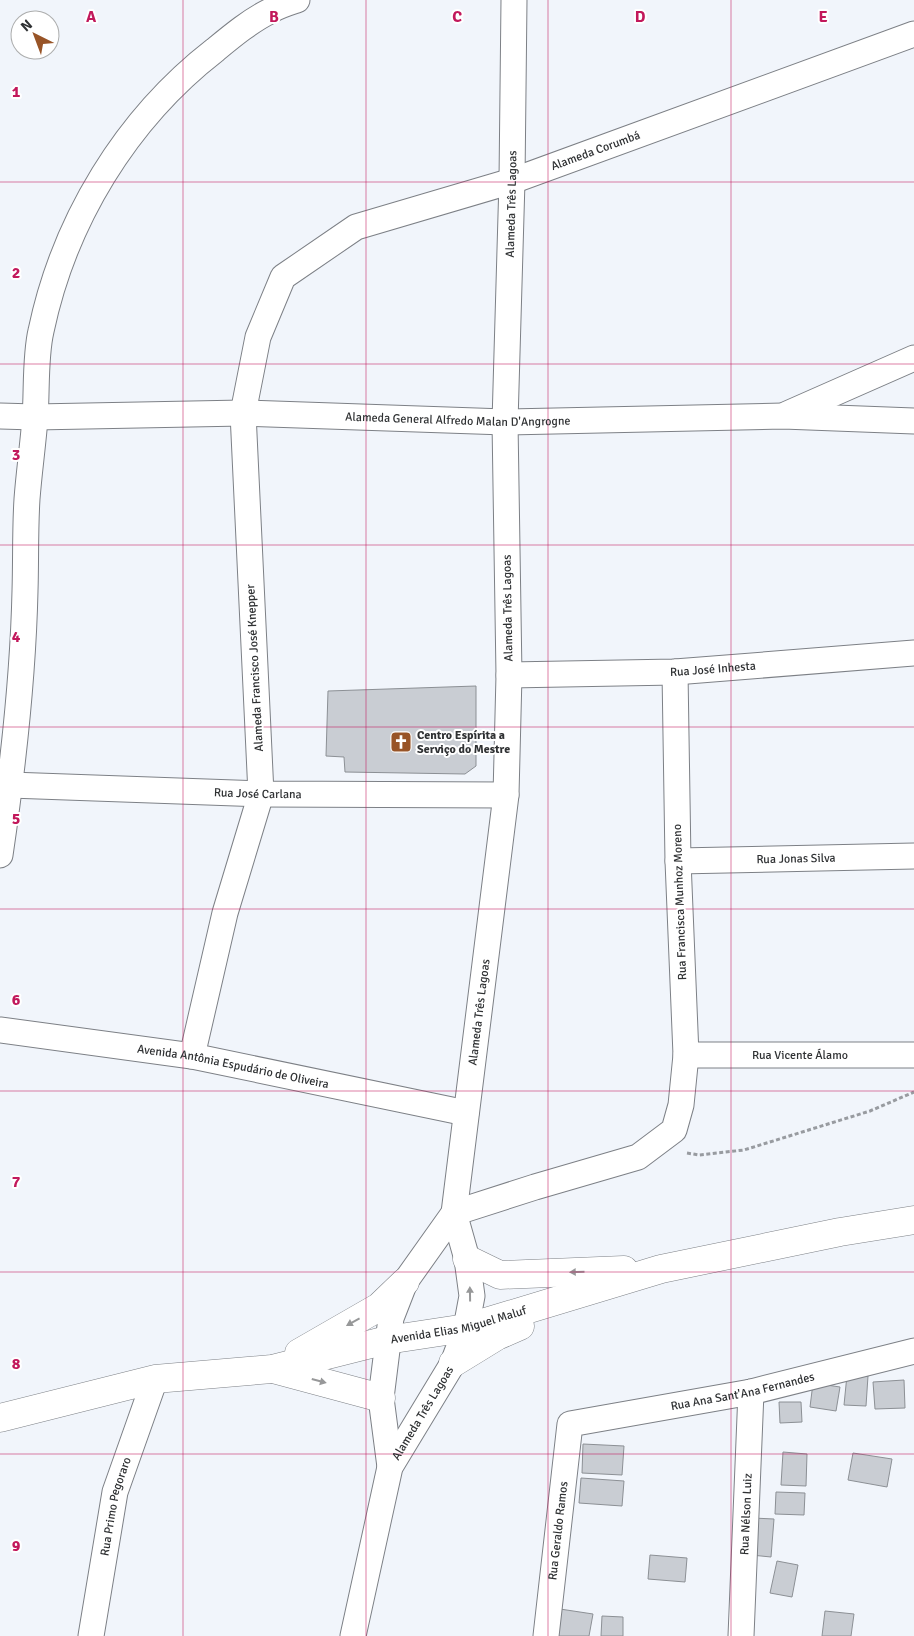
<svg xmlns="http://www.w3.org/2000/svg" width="914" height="1636" viewBox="0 0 914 1636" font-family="Signika,sans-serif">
<rect width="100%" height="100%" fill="#f1f5fb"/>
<path fill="#c9cdd3" stroke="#8c9095" d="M476 686V766L465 774 345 772 344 757 326 756 328 691Z
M847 1375 868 1376 866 1406 844 1405Z
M904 1380 905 1408 875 1409 873 1382Z
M813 1383 840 1387 836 1411 810 1407Z
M779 1402H801L802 1422 780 1423Z
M583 1444 624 1446 622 1475 582 1473Z
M783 1452 807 1454 806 1486 781 1485Z
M853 1453 892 1459 887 1487 848 1480Z
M581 1478 624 1481 622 1506 579 1503Z
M776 1492 805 1493 804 1515 775 1514Z
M753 1518 774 1519 771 1557 751 1555Z
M650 1555 687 1558 685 1582 648 1579Z
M777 1561 798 1565 792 1597 770 1593Z
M560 1609 593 1614 589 1636H555Z
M825 1611 854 1614 851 1636H822Z
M602 1616 623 1617V1636H601Z"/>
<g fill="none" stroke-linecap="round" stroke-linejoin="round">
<g stroke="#7d8086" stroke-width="27">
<g id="minor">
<path d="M787 414 914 358"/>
<path id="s1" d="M0 416 35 417 243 413 505 422 783 416 914 421"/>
<path id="s2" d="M509 675 675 672 914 653"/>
<path id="s3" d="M10 785 261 794 506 795"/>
<path d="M0 855C13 767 23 679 25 591 26 560 25 530 27 499 29 472 33 445 35 418 37 391 35 356 41 331 64 221 126 119 215 50 232 36 250 21 270 11 278 6 288 3 297 0"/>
<path id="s4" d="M678 861 914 856"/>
<path id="s5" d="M0 1030 192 1056 466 1113"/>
<path id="s6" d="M686 1055H914"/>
<path id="s7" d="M192 1056 225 913 261 794 243 413 258 337 283 277 356 227 512 181 914 34"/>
<path d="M454 1213 535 1187 638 1157 674 1130 681 1105 686 1055 678 861 675 672"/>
<path d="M390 1467 381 1398 391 1318 405 1282 454 1213"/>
<path id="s8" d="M91 1636 115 1492 155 1379"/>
<path id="s9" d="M353 1636 390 1467 453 1363 466 1328 472 1296 467 1259 454 1213 506 795 509 675 505 422 512 181 514 0"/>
<path id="s10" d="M546 1636 570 1424 751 1392 914 1351"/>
<path id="s11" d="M741 1636 751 1392"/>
</g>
</g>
<g stroke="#7d8086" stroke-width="29">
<g id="secondary">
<path d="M467 1259 500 1275 624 1270"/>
<path d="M299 1353 379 1307 405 1282"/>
<path d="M453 1363 497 1336 520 1326"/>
<path d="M273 1369 381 1398"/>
<path id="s12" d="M0 1418 155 1379 272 1369 387 1340 466 1328 661 1269 840 1232 914 1220"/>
</g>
</g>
<path stroke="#989ba0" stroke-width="3" stroke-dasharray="4 2.5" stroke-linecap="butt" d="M687 1153 699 1155 744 1150 870 1111 914 1092"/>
<use href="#minor" stroke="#fff" stroke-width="25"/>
<use href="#secondary" stroke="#fff" stroke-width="28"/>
</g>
<defs><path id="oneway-solid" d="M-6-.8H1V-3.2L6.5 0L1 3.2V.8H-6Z" transform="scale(1.25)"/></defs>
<g fill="#979899">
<use href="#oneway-solid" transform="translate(577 1272) rotate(178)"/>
<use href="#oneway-solid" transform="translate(470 1294) rotate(-91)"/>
<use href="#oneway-solid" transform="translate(353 1322) rotate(151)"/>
<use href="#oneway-solid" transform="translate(319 1381) rotate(15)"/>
</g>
<path fill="none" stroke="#c2185b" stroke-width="1" stroke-opacity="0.55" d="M183 0V1636M366 0V1636M548 0V1636M731 0V1636M0 182H914M0 364H914M0 545H914M0 727H914M0 909H914M0 1091H914M0 1272H914M0 1454H914"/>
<defs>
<g id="church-square" transform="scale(1.125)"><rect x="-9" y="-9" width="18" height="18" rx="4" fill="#985427" stroke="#fff"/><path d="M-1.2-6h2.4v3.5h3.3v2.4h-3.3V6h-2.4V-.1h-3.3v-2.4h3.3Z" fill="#fff"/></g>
</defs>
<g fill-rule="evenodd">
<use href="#church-square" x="401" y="742"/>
</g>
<g text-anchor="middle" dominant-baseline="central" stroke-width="4" stroke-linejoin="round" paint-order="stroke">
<g font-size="12" fill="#2f3133" stroke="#fff">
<text stroke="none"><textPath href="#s7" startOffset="1135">Alameda Corumbá</textPath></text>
<text stroke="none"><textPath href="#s9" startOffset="1462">Alameda Três Lagoas</textPath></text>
<text stroke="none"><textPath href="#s1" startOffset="458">Alameda General Alfredo Malan D'Angrogne</textPath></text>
<text transform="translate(508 608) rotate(-91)">Alameda Três Lagoas</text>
<text transform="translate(255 668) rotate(-93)">Alameda Francisco José Knepper</text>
<text stroke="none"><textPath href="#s2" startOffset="204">Rua José Inhesta</textPath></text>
<text stroke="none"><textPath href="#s3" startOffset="248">Rua José Carlana</textPath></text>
<text stroke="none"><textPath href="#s4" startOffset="118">Rua Jonas Silva</textPath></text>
<text transform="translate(680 902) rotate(-92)">Rua Francisca Munhoz Moreno</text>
<text stroke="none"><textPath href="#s9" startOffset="652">Alameda Três Lagoas</textPath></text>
<text stroke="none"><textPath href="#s6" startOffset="114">Rua Vicente Álamo</textPath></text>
<text stroke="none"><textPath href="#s5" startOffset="236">Avenida Antônia Espudário de Oliveira</textPath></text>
<text stroke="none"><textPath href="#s12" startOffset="469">Avenida Elias Miguel Maluf</textPath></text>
<text stroke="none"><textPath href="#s10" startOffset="389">Rua Ana Sant'Ana Fernandes</textPath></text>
<text stroke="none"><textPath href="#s9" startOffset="236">Alameda Três Lagoas</textPath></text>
<text stroke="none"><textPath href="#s8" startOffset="132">Rua Primo Pegoraro</textPath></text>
<text stroke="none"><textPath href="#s11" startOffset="122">Rua Nélson Luiz</textPath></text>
<text stroke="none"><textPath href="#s10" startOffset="106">Rua Geraldo Ramos</textPath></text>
</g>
<g font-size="12" font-weight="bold" fill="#2f3133" stroke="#fff" text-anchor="start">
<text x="417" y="735">Centro Espírita a<tspan x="417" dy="14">Serviço do Mestre</tspan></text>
</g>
</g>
<g font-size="16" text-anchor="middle" font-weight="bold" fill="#c2185b" stroke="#fff" stroke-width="4" stroke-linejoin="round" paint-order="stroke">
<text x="91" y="22">A</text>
<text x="274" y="22">B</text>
<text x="457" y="22">C</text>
<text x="640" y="22">D</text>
<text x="823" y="22">E</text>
<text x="16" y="97">1</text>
<text x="16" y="278">2</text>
<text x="16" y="460">3</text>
<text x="16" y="642">4</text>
<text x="16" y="824">5</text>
<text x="16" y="1005">6</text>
<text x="16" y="1187">7</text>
<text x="16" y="1369">8</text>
<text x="16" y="1551">9</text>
</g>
<g transform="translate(35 35) rotate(318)"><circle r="24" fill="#ffffff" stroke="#acadad"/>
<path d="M0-4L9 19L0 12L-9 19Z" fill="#985427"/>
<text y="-8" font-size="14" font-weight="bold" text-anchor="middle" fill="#2f3133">N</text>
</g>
</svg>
